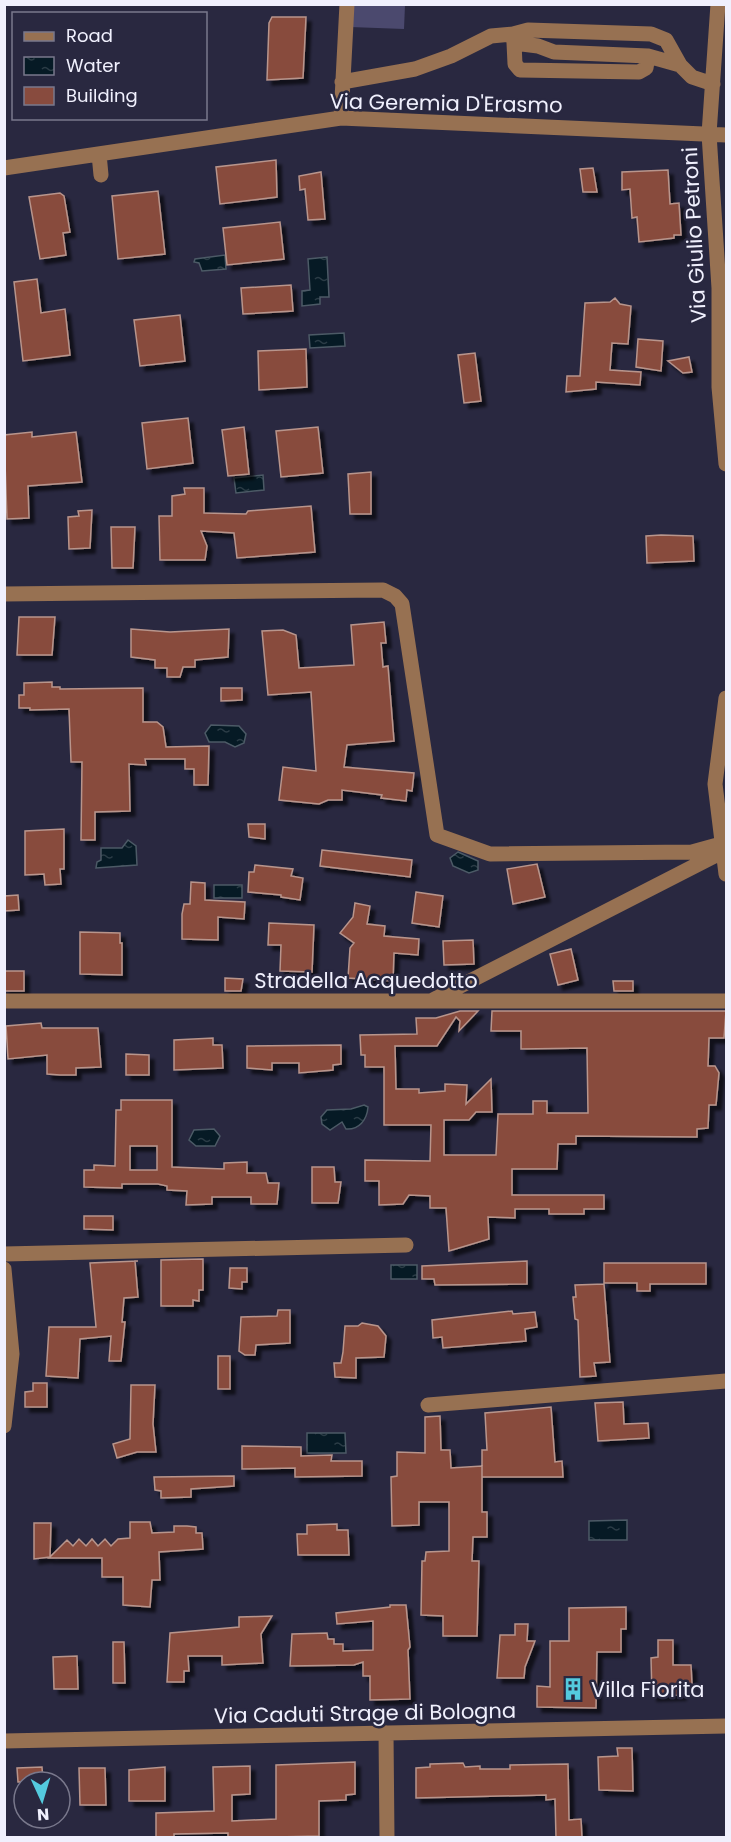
<svg xmlns="http://www.w3.org/2000/svg" width="731" height="1842" viewBox="0 0 731 1842" font-family="Poppins,sans-serif">
<defs>
<pattern id="water-ripples" width="26" height="14" patternUnits="userSpaceOnUse" patternTransform="scale(1.5)"><rect width="26" height="14" fill="#061a25"/><path d="M2 4q2-2 4 0t4 0M15 11q2-2 4 0t4 0" fill="none" stroke="#2b3c46"/></pattern>
<filter id="shadow"><feDropShadow dx="5" dy="5" stdDeviation="1.5" flood-color="#0009"/></filter>
</defs>
<rect width="100%" height="100%" fill="#292840"/>
<path fill="#4b496e" d="M351 5H405L404 29 350 27Z"/>
<path fill="url(#water-ripples)" stroke="#4c5a66" stroke-width="1.5" d="M225 255 226 269 202 271 199 263 194 262 195 259Z
M327 257 329 297H320V304L302 306V291L310 290 308 259Z
M344 333 345 346 310 348 309 335Z
M263 475 264 490 236 493 234 478Z
M211 725 239 726 246 734 244 743 235 747 225 742H209L205 733Z
M128 840 136 846 137 865 96 868 97 862 101 860V848H122Z
M458 852 478 861V870L469 873 453 866 450 858Z
M214 885H242V898H214Z
M364 1105 368 1107C367 1120 359 1130 346 1129L342 1122 330 1130 322 1124 321 1117 327 1110 351 1109Z
M214 1129 220 1136 215 1146H196L189 1140 194 1130Z
M391 1265H417V1279H391Z
M307 1433H345L346 1453H307Z
M627 1520V1540H589V1521Z"/>
<path fill="#884b3e" stroke="#b8958c" stroke-width="1.5" fill-rule="evenodd" filter="url(#shadow)" d="M272 17H306L303 78 267 80 269 23Z
M276 160 277 197 220 204 216 167Z
M593 168 597 192H583L580 169Z
M668 170 670 204 679 203 681 235H674V238L639 242 637 217 632 218 630 189 622 190V172Z
M321 172 325 219 308 220 305 189 300 190 299 176Z
M158 191 165 254 118 259 112 196Z
M60 193 64 196 70 232 63 233 66 255 40 259 29 197Z
M280 222 284 259 227 265 223 228Z
M37 279 41 313 65 309 70 355 23 361 14 282Z
M291 285 293 311 243 314 241 288Z
M615 298 620 304 631 306 628 344 612 343 610 370 641 372 640 385 596 382V389L566 392 567 376H580L585 303 610 302Z
M180 315 185 361 140 366 134 320Z
M638 339 663 341 661 371 636 367Z
M306 349 307 387 259 390 258 351Z
M475 353 481 401 464 403 458 355Z
M689 357 692 372 683 373 668 361Z
M188 418 193 463 147 469 142 423Z
M244 427 249 474 228 476 222 430Z
M318 427 323 473 281 477 276 431Z
M32 432V437L76 432 82 482 28 486 29 518 7 519 4 435Z
M371 472V514H350L348 474Z
M184 488H204V513L246 514 248 511 311 506 315 552 237 558 234 533 201 531 207 546 205 560H160L159 516H172V496L185 494Z
M92 510 90 548 69 549 68 517 79 516 78 511Z
M111 527H135L133 568H112Z
M661 535 693 536 694 561 647 563 646 536Z
M19 617H55L52 655H17Z
M384 622 386 643H381L383 667 388 666 394 741 347 745 344 767 414 773 412 791 407 790 406 801 381 798 382 795 342 790V800H328L319 804 279 800 283 767 316 771 311 692 268 695 262 631 283 630 296 635 299 668 354 665 351 625Z
M131 629 170 632 229 629 228 657 195 660V667H183L180 677H167V668H155V660L131 657Z
M52 682V687H60V689L143 688V722H157L163 727 166 747 209 746 208 785H194V769H185V759H145L146 765 129 764 130 811 95 812V840H81L82 762H71L69 709 30 710V708H19V695H24V683Z
M221 688H242V700L221 701Z
M248 824H265V839L249 837Z
M64 829V869H60L61 884 45 885 44 874 25 875V831Z
M322 850 412 860 410 877 320 866Z
M537 864 545 897 513 904 507 869Z
M255 865 293 869 291 876 303 878 300 900 281 897V895L248 892 249 872H254Z
M191 882 205 883V900L245 902 244 919 218 917V940L182 939V914L184 904H190Z
M416 892 443 896 439 927 412 923Z
M18 895 19 910 4 911V896Z
M355 903 370 906 367 924 385 926 384 936 419 939 418 955 394 953 393 981 348 978 350 948 354 943 340 933 353 917Z
M269 923 314 925 312 972 280 971 281 945H268Z
M80 932 120 933V943H122V975L80 974Z
M473 940 474 964 444 965 443 941Z
M571 949 578 980 558 985 550 954Z
M4 971H24V991H4Z
M225 978 243 979 241 991H225Z
M613 981H633V991H614Z
M460 1011H478L459 1031 460 1021 456 1017 437 1046H395L396 1089H419V1093L445 1091V1084L467 1085 466 1104 491 1079 492 1112H476L469 1120H444V1155H496L498 1114H533V1101H547V1113H588L587 1048 521 1049V1031H491L492 1011H726L724 1038H709L708 1066H715L719 1073 716 1105H709L708 1128 697 1129V1137L576 1136V1144H558L557 1169H512V1195H604V1209H584V1214H549V1209H515V1218L488 1217 489 1239 449 1251 446 1208H430V1196L409 1195 403 1204 379 1205V1181H365V1160L430 1161 431 1125H384V1067H365V1055H361L360 1035 417 1034 416 1018H436Z
M41 1023 42 1028H98L101 1067 76 1068V1075H60L47 1074V1055L8 1059 6 1026Z
M213 1038V1045H222L223 1068 174 1070V1040Z
M341 1045V1064L333 1065V1070L299 1073V1063H272V1070L247 1068V1046Z
M126 1054 149 1055V1075H126Z
M121 1100H172V1167L224 1169V1163L247 1162V1173H266L268 1183H279L277 1204H251V1197H212V1204L186 1205 187 1191 167 1190V1186L158 1184H122V1188L84 1187V1170H94V1165L115 1166 116 1110H121ZM130 1146H157V1170H130Z
M312 1167H334L335 1182H341L338 1203H312Z
M84 1216H113V1230L84 1229Z
M203 1259V1290H199V1301L193 1300V1306H161V1260Z
M135 1261 138 1297 124 1298 122 1322H125L121 1361H109L111 1336 80 1339 78 1378 46 1376 49 1327H96L90 1263 138 1261Z
M527 1261V1284L435 1285 434 1279H422V1266Z
M604 1263H706V1284H650V1291H637V1283H604Z
M230 1268H247V1282H242V1289L229 1288Z
M604 1284 610 1362 594 1363 596 1376 580 1377 578 1320 575 1319 573 1297H576L575 1285Z
M278 1310H290V1343L256 1345 255 1355H245L239 1351 241 1317 277 1316Z
M512 1311 513 1314 535 1312 537 1327 525 1329 526 1341 443 1348 442 1337 433 1338 432 1320Z
M362 1323 378 1326 386 1336 384 1357 356 1358V1378L335 1377 334 1363H341L343 1352 345 1326H358Z
M218 1356H230V1389H218Z
M33 1383H47V1407H25V1392L33 1391Z
M131 1385H155L153 1424 156 1452H137L117 1458 113 1444 130 1439Z
M623 1402 624 1424 648 1423 649 1438 598 1441 595 1403Z
M551 1407 555 1462 562 1461 563 1477H482V1450H487L485 1413Z
M440 1416 441 1450H450L451 1468 482 1466V1512H487V1537H473L472 1561H479L477 1636H443V1616L421 1615 422 1561H425L426 1552 449 1551V1502H419V1525L392 1526 391 1477 397 1476V1452L425 1453V1417Z
M242 1446 301 1447V1456L332 1455 331 1461H362V1476L295 1477V1468L242 1469Z
M234 1476V1486L191 1489V1497L161 1498V1491L155 1490 154 1477Z
M130 1522H150L152 1533 174 1532V1526H187L196 1527V1533H202L203 1549 159 1552 160 1580H152L150 1607 123 1605V1577H102V1558H49L67 1540 73 1546 79 1539 86 1546 92 1539 98 1546 105 1539 111 1546 118 1539 130 1538Z
M34 1523H51L50 1557 34 1559Z
M337 1524V1530H348L349 1555H298L297 1534H307V1525Z
M390 1605H406L410 1647 408 1650 410 1699 370 1700V1676H363V1662L354 1665 290 1666 292 1634 327 1633 328 1639H334V1644H343V1651L373 1650V1621L337 1624 336 1613 390 1607Z
M626 1607V1629H621V1652H597L596 1708 537 1707V1686L550 1687V1641H569V1608Z
M272 1616 261 1634 263 1663 222 1665V1656H188L189 1671H184V1682H167L170 1633 239 1627V1617Z
M515 1624H528L527 1641H535L525 1667 524 1678H497L500 1635H515Z
M658 1640H673V1665H691L692 1684H685V1691L681 1692V1695L652 1696 651 1658 658 1657Z
M113 1642H124L125 1683H113Z
M77 1656 78 1689H54L53 1657Z
M617 1748H632L633 1791 599 1790 598 1757 618 1756Z
M355 1762V1794L346 1795V1800L319 1801V1836L228 1838V1833L174 1834V1838H156V1813L214 1811 213 1767 250 1766V1794L232 1795V1821L276 1819V1765Z
M463 1763 465 1767 480 1766V1769H510V1765L568 1764 569 1820 581 1819 582 1838H556L555 1799 546 1800V1795L416 1798V1768L430 1767V1764Z
M42 1767 43 1782H18L17 1768Z
M165 1767V1801H129V1770Z
M79 1768H105L106 1805H80Z"/>
<g fill="none" stroke-linecap="round" stroke-linejoin="round">
<path stroke="#977152" stroke-width="15" d="M718 4 709 134 719 288V387L726 464
M513 34 528 30 651 34 666 40 680 65
M514 43 515 64 520 70 639 72 646 68 648 56
M342 82 415 69 451 56 491 36 513 34 514 43 538 46 554 52 648 56 680 65 692 77 713 84
M341 118 347 4
M99 154 101 175
M4 168 341 118 726 135
M4 594 383 590 395 596 402 604 437 835 490 854 692 852 721 844
M726 698 715 784 726 874
M433 1000 722 852
M4 1001H726
M4 1254 406 1245
M4 1269 12 1354 4 1426
M428 1405 726 1381
M386 1733 387 1838
M4 1741 726 1726"/>
</g>
<defs>
<g id="building-bare" transform="scale(1.8)"><path d="M-4-6H4V6H1V3H-1V6H-4ZM-2.5-4.3h1.7v1.8h-1.7ZM.8-4.3h1.7v1.8H.8ZM-2.5-1h1.7V.8h-1.7ZM.8-1h1.7V.8H.8Z" fill="#54cade" stroke="#292840" stroke-width="2.5" paint-order="stroke"/></g>
</defs>
<g fill-rule="evenodd">
<use href="#building-bare" x="573" y="1689"/>
</g>
<g text-anchor="middle" dominant-baseline="central" stroke-width="5" stroke-linejoin="round" paint-order="stroke">
<g font-size="21" fill="#f0f0fd" stroke="#292840">
<text transform="translate(446 103) rotate(1)">Via Geremia D'Erasmo</text>
<text transform="translate(694 235) rotate(-93)">Via Giulio Petroni</text>
<text x="366" y="980">Stradella Acquedotto</text>
<text transform="translate(365 1713) rotate(-1)">Via Caduti Strage di Bologna</text>
</g>
<g font-size="21" fill="#f0f0fd" stroke="#292840" text-anchor="start">
<text x="591" y="1689">Villa Fiorita</text>
</g>
</g>
<rect width="731" height="1842" fill="none" stroke="#f0f0fd" stroke-width="12"/>
<rect x="12" y="12" width="195" height="108" fill="#292840" stroke="#79788c" stroke-width="1.5"/>
<rect x="24" y="32" width="30" height="9" fill="#977152" stroke="#79788c" stroke-width="1.5"/>
<text x="66" y="42" font-size="18" fill="#f0f0fd">Road</text>
<rect x="24" y="57" width="30" height="18" fill="url(#water-ripples)" stroke="#79788c" stroke-width="1.5"/>
<text x="66" y="72" font-size="18" fill="#f0f0fd">Water</text>
<rect x="24" y="87" width="30" height="18" fill="#884b3e" stroke="#79788c" stroke-width="1.5"/>
<text x="66" y="102" font-size="18" fill="#f0f0fd">Building</text>
<g transform="translate(42 1800) rotate(176)"><circle r="28" fill="#292840" stroke="#79788c" stroke-width="1.5"/>
<path d="M0-4.5L10 22L0 15L-10 22Z" fill="#54cade"/>
<text y="-9" font-size="16" font-weight="bold" text-anchor="middle" fill="#f0f0fd">N</text>
</g>
</svg>
